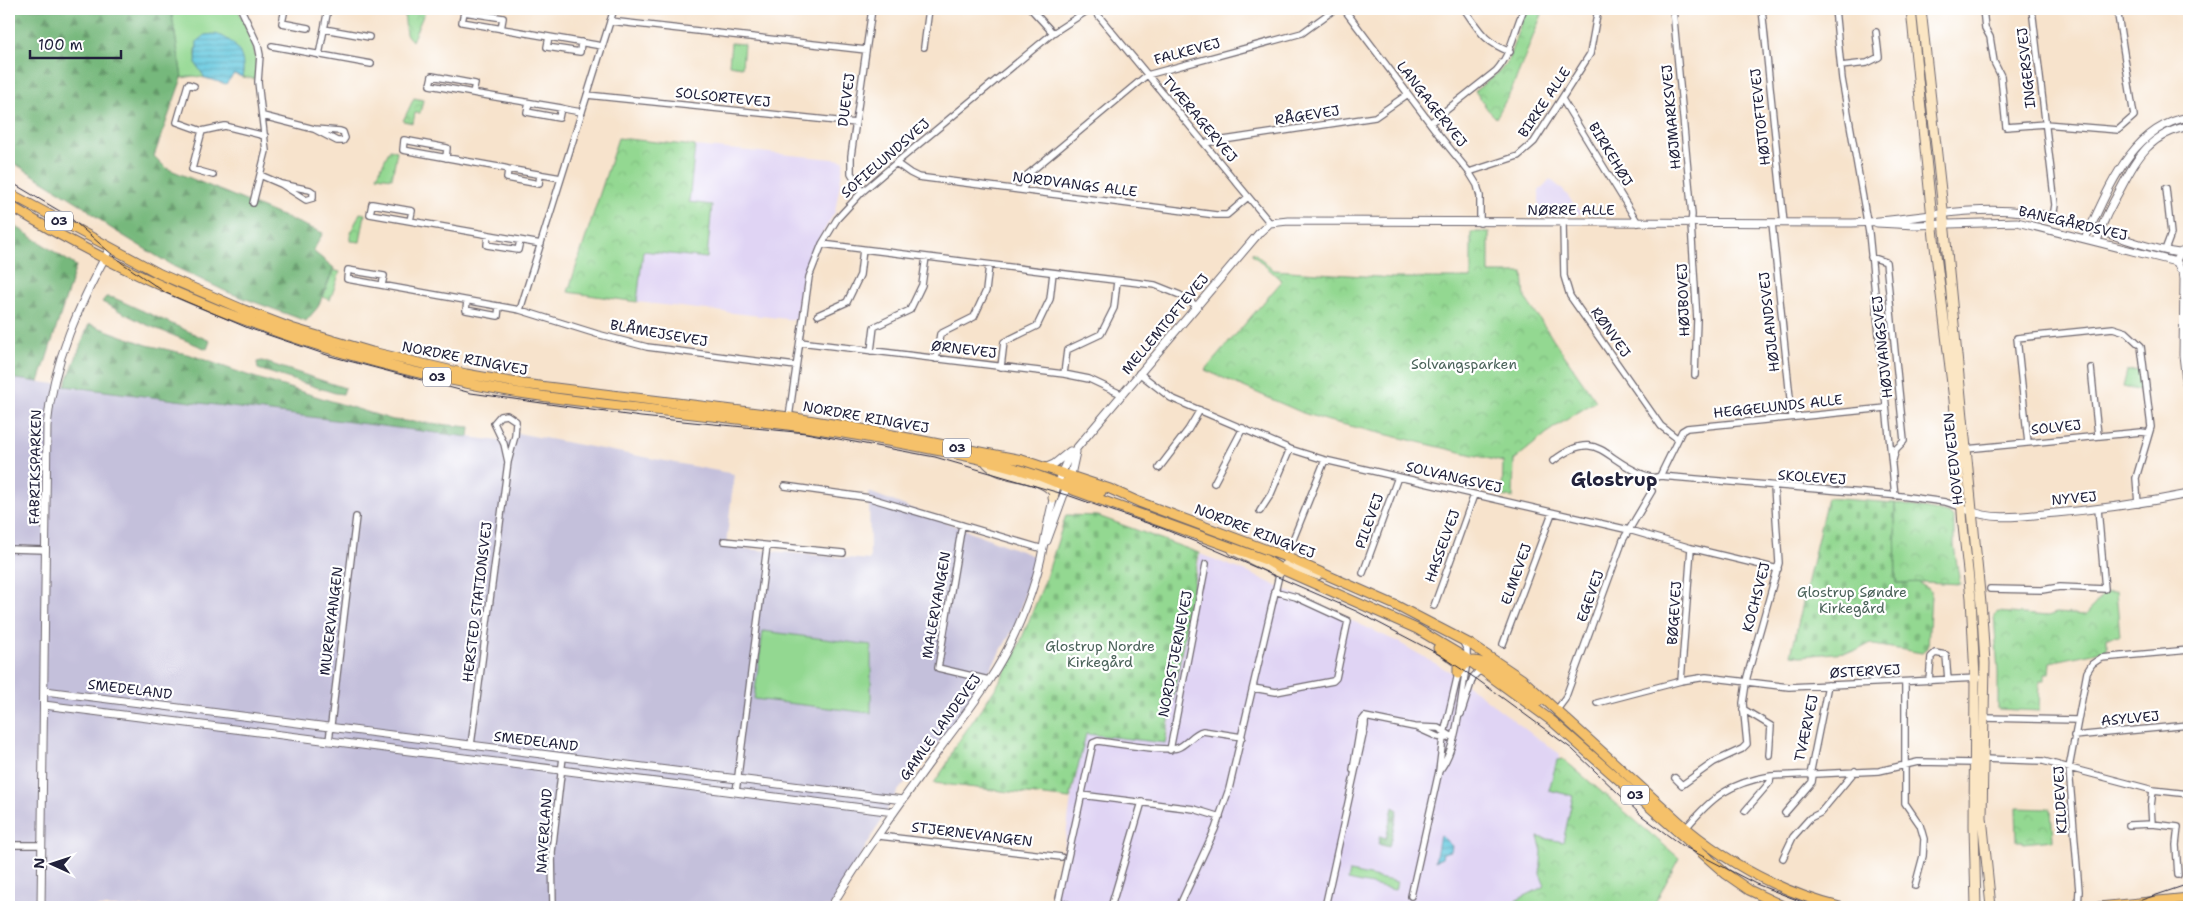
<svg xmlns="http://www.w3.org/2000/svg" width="2198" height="916" viewBox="0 0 2198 916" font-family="'Shantell Sans',sans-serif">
<defs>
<pattern id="forest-firs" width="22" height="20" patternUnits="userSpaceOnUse" patternTransform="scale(1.25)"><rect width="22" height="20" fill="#76b87b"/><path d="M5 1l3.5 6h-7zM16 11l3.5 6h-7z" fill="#609566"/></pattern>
<pattern id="cemetery-stones" width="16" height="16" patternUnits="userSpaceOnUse" patternTransform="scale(1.25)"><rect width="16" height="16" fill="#93d891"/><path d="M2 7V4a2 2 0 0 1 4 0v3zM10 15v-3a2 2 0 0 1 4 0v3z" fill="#7eb97e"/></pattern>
<pattern id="park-crowns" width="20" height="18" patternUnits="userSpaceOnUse" patternTransform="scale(1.25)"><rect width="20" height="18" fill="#93d891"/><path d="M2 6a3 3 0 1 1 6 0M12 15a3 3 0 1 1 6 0" fill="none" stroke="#7eb97e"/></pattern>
<pattern id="water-rules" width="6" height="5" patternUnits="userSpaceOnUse" patternTransform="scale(1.25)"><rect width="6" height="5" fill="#61c7de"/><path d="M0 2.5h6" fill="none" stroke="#50a1b5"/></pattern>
</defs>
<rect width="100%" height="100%" fill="#fff"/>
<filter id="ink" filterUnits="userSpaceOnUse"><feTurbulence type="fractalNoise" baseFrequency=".02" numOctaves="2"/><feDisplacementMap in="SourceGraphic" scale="10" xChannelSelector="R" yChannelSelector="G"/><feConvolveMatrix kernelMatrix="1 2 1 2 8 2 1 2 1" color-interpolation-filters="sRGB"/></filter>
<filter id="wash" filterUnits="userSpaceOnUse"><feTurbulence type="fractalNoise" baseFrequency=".0096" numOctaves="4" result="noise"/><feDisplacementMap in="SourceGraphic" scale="20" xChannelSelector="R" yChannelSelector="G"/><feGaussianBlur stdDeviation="1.12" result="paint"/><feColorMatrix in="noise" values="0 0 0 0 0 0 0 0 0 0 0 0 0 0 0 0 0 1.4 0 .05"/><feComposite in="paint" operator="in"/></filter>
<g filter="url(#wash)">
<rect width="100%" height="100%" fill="#f7e3cc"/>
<path fill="#e0d4f4" d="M695 146 844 160 835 212 811 253 804 272 796 320 637 302 643 251 707 258 689 202Z
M1550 179 1563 190 1582 214H1539V191Z
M1200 554 1249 573 1398 642 1452 673 1533 735 1560 754 1557 777 1578 783 1614 907H1052L1061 872 1071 799 1086 733 1166 742Z"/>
<path fill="#c4c0db" d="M9 378 515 443 517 433 734 474 726 547 870 560 869 492 1036 557 1015 626 969 706 898 791 831 907H9Z"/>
<path fill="#93d891" stroke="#5a7d66" d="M171 9H238C249 34 259 50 255 79L242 77 243 71 240 54 205 35C190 47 196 63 205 78L194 76 182 78Z
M731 43 744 44 742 67 729 65Z
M763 631 871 645V713L754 699Z
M1350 872 1397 882 1395 890 1348 880Z"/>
<path fill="url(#forest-firs)" stroke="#4c6d5b" d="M9 9H171L182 78 154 156 166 168 323 233 313 251 334 268 318 307 306 321 227 292 173 266 109 227 82 205 9 160Z
M9 222 76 266 39 382 9 378Z
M106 297 114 298 210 341 207 349 145 324 102 302Z
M89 324 147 345 191 355 247 375 393 420 470 427 469 437 65 386Z
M262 361 345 388 343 394 335 393 258 369 257 362Z
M1393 807 1398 810 1389 847 1378 844 1380 836 1386 838Z"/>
<path fill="url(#cemetery-stones)" stroke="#5a7d66" d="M1827 498 1895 503 1896 583 1917 582 1929 589 1931 594 1928 648 1922 653 1874 645 1871 643 1856 651 1801 656 1791 655Z
M1066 515 1098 516 1199 553 1165 743 1086 734 1070 799 934 783 947 764 954 748 997 686 1017 650 1045 581Z"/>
<path fill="url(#park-crowns)" stroke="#5a7d66" d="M404 9H426L412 41 406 34Z
M1526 9H1544L1512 89 1496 118 1488 110 1475 91 1499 72 1507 63Z
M414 98 423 100 420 113H415L413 123 403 121Z
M618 138 695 146 689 202 712 205 707 258 643 251 637 302 568 292Z
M390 149 397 151 392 178 377 176Z
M360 213 365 214 360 242 351 241V232Z
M1471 232H1489V273H1523L1525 298 1596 401 1552 429 1514 460 1513 498 1502 496 1503 462 1329 421 1303 413 1205 370 1282 281 1252 254 1253 252 1274 270 1393 278H1471Z
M333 270 340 272 330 300 323 297Z
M2138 370 2141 391 2123 387 2127 371Z
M1895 503 1949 513 1954 519V546L1960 584 1926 582 1896 583Z
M2116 591 2120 636 2107 637V650L2050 662 2049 674H2045V680H2040L2039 711 1998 709V672L1994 615 1998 612 2048 616 2056 613 2086 615 2104 593Z
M1563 759 1679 858 1653 907H1509V904L1545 886 1540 874 1542 851 1538 837 1563 842 1573 796 1549 790 1557 760Z
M2016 808 2051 809 2053 840 2023 843V841H2017Z"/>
<path fill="url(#water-rules)" stroke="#42748c" d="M215 34C235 39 247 56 242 77L234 74 226 84 205 78 196 64 197 41 205 35Z
M1440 835 1452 846 1451 851 1443 853 1442 858 1435 861Z"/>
</g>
<g filter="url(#ink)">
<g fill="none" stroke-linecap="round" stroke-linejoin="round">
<g stroke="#6d666e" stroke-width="8">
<path id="minor" d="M241 9 258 45 260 55 258 82 266 151 253 203
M285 9 282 23 308 28
M1031 9 1053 33
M1093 9 1270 223
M1344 9 1439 135 1469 172 1477 185 1480 196V223
M1464 9C1480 31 1483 41 1510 52
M1673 9 1692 215 1691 224 1697 319 1695 375
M1762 9 1784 223
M1835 9 1842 79 1869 233 1895 496
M1983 9 1985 28 1990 37 1994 62 2001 76 2006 127 2045 124 2118 130 2134 116 2117 9
M2032 9 2055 205 2053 217
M610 21 866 50
M324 29 369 37
M501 29 503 18 464 12 462 22 602 46
M549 37 547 47 580 52 581 42
M272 46 371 64
M924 47 929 9
M319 55 328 9
M1841 66 1867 63 1879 57 1876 32
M194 86 188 84 177 122 202 131 225 126 265 136
M473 93 475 84 432 76 430 85 473 93 478 94 561 108C568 110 575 111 582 112
M587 95 856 123
M1562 99 1638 223
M529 103 527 112 559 118 561 108
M263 116 314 129 337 141H343L345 138 343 132 340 131 314 129
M1430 123 1496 71C1512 53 1514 30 1524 9
M202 131 192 169 213 175
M1204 143 1375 117 1408 94
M446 158 447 148 404 140 403 150 504 168 508 169 561 178
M896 163 910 173 918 177 1216 215H1227L1248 197
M508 169 507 178 539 184 540 174
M1469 172 1518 156 1534 142 1590 54 1598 9
M260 175 281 184 306 200 313 198V192L310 190 281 184
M1023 190 1027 175 1147 75 1302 33 1335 9
M862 192 851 173V156L872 9
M410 221 412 211 372 204 370 214C427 224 484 234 541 244
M1563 223 1564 276 1570 296 1661 426 1678 439
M1772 223 1792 417
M488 235 487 245 518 250 520 241
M822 244 1155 285 1180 295 1197 306
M2165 250 2171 234 2166 188
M1871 257 1886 262 1904 441 1896 449 1893 460
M382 285 384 276 348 270 347 279 520 310 597 334 647 347 796 366
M467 301 466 310 498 316 499 306
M520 310 614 9
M818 315 847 302 860 275 863 249
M800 342 1064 374 1089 379 1121 394
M871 351 874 327 910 310 922 285 926 257
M936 359 940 334 974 317 986 291 989 265
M1001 367 1004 342 1037 326 1050 299 1053 273
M2091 368 2098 435
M1139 373 1171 398 1290 449 1325 460 1629 530 1691 548 1778 569
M1064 374 1067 350 1101 334 1114 308 1117 281
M789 417 809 277 822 244 837 219 862 192 896 163 1053 33 1090 9
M2028 443 2017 338 2113 328 2126 332 2141 346 2151 427 2136 478 2138 504
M1966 449 2141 432 2149 433
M1553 461C1597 427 1602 458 1642 474 1649 477 1653 479 1660 476L1901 496 1945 502 1961 507
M1159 468 1188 430 1200 410
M1660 476 1682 431 1687 428 1886 408
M1214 483 1243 428
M785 486 870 498 1043 549
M1260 511 1271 494 1290 449
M962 525 938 668 989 680
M724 541 843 553
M1292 542 1325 460
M9 549 46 550
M1363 573 1398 477
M1990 589 2042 590 2060 587 2105 589 2098 509
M1434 606 1474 495
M1503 644 1552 513
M1681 681 1691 548
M1929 681 1931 657 1935 653 1946 655 1948 680
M1905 682V803L1920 825 1924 839 1923 856 1915 886
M1253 688 1276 692 1333 681 1336 678 1348 621 1296 597 1274 591
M1597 703 1681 681 1706 677 1789 687 1978 678
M1743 709 1771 726 1769 755
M1556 711 1565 699 1623 540 1652 491
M1461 714 1473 677 1478 672H1483
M1365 717 1414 727 1438 728 1453 737
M1984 718 2077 720
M1418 728 1438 737 1447 738
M2074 736 2189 725
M329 741 356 517
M471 745 508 462 515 436 516 421 507 415 500 416 494 423 504 444 508 462
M1170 750 1206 564
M1983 759 2043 761 2153 790 2189 794
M1353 770 1361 722 1365 717
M1439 771C1458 749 1461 693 1467 663V650L1463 642
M1810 775 1828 685
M1675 778 1682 785 1714 762 1742 749 1747 744 1743 703 1747 677 1779 563 1774 487
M736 792 767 546
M1081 795 1194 809 1220 817
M1745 811 1770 782 1771 776
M1785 813 1812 782 1813 775
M2152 824 2151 806 2153 790
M2129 825 2152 824 2178 827 2176 845 2178 875
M1686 828C1712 797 1729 783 1771 776L1879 771 1918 762 1974 763
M879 836 1061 857
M9 845H40
M1783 858 1793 837 1810 818 1820 813 1855 771
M1411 896 1439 771 1443 738 1458 674
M1059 902 1078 907
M553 907 552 852 563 757
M1057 907 1093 743 1098 741C1113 743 1165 752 1177 748 1187 745 1193 733 1203 731L1242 737
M1111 907 1142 802
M1179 907 1215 829 1229 789 1280 571
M1325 907 1365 726V717
M2078 907 2079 891 2069 768 2087 672 2092 664 2101 658 2189 650"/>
</g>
<g stroke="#6d666e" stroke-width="9">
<path id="tertiary" d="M1877 223 1915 225 2017 222 2176 262
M2085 239C2108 191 2130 127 2189 117
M2097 242C2102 222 2111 206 2121 188 2138 156 2150 134 2189 126
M2189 250 2181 252 2176 260 2180 269 2189 272
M2183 271 2184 279 2183 355 2189 407
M2189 278V362
M1047 467 1054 464 1070 451
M1968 510C1995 522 2028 515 2056 513 2101 509 2145 503 2189 494
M1047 541 1071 475 1076 452
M45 691 903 800
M44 705 894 812
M41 907 47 426C53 361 79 305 110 248
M831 907C863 854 901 802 938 751 963 717 989 685 1008 648 1023 617 1037 582 1043 548 1049 517 1054 485 1069 457L1259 233 1270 223 1288 221 1852 223C1909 221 1966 205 2023 212 2077 217 2126 245 2179 253"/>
</g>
<g stroke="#6d666e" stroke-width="11">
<path id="secondary" d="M1911 9 1934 238 1954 400 1963 526 1971 598 1975 678 1974 826 1976 907
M1921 9 1942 200 1982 614 1985 663 1982 817 1991 907
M987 463C1002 480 1038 473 1054 493L1053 498
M1233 550 1279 573
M1281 569 1288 564 1318 575"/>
</g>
<g stroke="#6d666e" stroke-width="11">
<path id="primary" d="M9 193 160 274 244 310 291 328 372 352 466 374 523 384 789 417 851 427 1022 460 1110 489 1139 502 1286 557 1395 605 1470 644 1522 679 1686 828C1731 865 1783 893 1840 907
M9 205C164 300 335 362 514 392 638 412 765 417 888 441 937 450 989 459 1036 475 1051 480 1065 487 1079 492 1141 515 1204 537 1266 560L1281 569 1417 629 1464 657 1552 721 1726 874 1749 890 1785 907
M1065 483 1101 492
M1438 648 1458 662V674
M1458 674C1462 668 1467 660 1475 661 1490 661 1525 692 1539 701
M2099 907 2189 898
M2187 907H2189"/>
</g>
<use href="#minor" stroke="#fff" stroke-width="5.5"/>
<use href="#tertiary" stroke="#fff" stroke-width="7"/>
<use href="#secondary" stroke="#fbe6c4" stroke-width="9"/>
<use href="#primary" stroke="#f5c16b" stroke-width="9"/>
<path stroke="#22223b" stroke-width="1" d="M9 181 68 216 122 263 166 293 248 328 330 356 471 393 641 417 806 433 935 457 1070 496 1161 528 1211 548 1356 611 1440 655 1478 680 1572 749 1642 816 1681 845 1756 884 1815 907
M2121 907 2189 884"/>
</g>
</g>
<g text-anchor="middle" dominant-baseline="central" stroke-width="4.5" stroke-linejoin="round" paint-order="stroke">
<g fill="#fff" stroke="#646476" stroke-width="1">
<rect x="45" y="211.5" width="28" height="19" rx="4"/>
<rect x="423" y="367.5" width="28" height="19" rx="4"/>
<rect x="943" y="438.5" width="28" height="19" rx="4"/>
<rect x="1621" y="785.5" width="28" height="19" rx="4"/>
</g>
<g font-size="12" font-weight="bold" fill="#22223b">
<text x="59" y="221">O3</text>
<text x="437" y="377">O3</text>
<text x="957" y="448">O3</text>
<text x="1635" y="795">O3</text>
</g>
<g font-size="14" fill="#22223b" stroke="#fff">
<text transform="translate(1187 51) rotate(-15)">FALKEVEJ</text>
<text transform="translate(2026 68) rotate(-96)">INGERSVEJ</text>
<text transform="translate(723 97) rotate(6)">SOLSORTEVEJ</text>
<text transform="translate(846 100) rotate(-82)">DUEVEJ</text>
<text transform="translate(1544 102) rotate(-56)">BIRKE ALLE</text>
<text transform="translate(1432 104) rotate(52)">LANGAGERVEJ</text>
<text transform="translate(1307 115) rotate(-9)">RÅGEVEJ</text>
<text transform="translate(1671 117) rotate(-95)">HØJMARKSVEJ</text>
<text transform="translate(1760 117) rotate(-96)">HØJTOFTEVEJ</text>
<text transform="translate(1200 119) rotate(50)">TVÆRAGERVEJ</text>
<text transform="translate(1611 154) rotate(59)">BIRKEHØJ</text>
<text transform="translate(885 158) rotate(-41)">SOFIELUNDSVEJ</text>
<text transform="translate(1075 184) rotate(7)">NORDVANGS ALLE</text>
<text x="1571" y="210">NØRRE ALLE</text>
<text transform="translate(2073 223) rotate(13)">BANEGÅRDSVEJ</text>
<text transform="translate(1683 300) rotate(-92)">HØJBOVEJ</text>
<text transform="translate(1769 322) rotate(-96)">HØJLANDSVEJ</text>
<text transform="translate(1165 324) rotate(-50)">MELLEMTOFTEVEJ</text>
<text transform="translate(1611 332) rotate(55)">RØNVEJ</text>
<text transform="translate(659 333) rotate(10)">BLÅMEJSEVEJ</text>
<text transform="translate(1882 347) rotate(-96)">HØJVANGSVEJ</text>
<text transform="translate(964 349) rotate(7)">ØRNEVEJ</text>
<text transform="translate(465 358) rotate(11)">NORDRE RINGVEJ</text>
<text transform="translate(1778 406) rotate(-6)">HEGGELUNDS ALLE</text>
<text transform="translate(866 417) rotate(10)">NORDRE RINGVEJ</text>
<text transform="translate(2056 427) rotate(-6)">SOLVEJ</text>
<text transform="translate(1953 459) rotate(-96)">HOVEDVEJEN</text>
<text transform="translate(35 467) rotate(-89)">FABRIKSPARKEN</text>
<text transform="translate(1454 477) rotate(13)">SOLVANGSVEJ</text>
<text transform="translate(1812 477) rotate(4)">SKOLEVEJ</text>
<text transform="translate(2074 498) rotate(-5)">NYVEJ</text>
<text transform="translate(1369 521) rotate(-70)">PILEVEJ</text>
<text transform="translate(1255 531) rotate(21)">NORDRE RINGVEJ</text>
<text transform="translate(1442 546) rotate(-70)">HASSELVEJ</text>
<text transform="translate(1516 574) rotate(-70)">ELMEVEJ</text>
<text transform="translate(1590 596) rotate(-70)">EGEVEJ</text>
<text transform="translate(1756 597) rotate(-75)">KOCHSVEJ</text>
<text transform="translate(477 602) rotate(-83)">HERSTED STATIONSVEJ</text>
<text transform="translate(936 605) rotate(-80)">MALERVANGEN</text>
<text transform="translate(1674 613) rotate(-86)">BØGEVEJ</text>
<text transform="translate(331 621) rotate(-83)">MURERVANGEN</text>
<text transform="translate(1175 654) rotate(-79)">NORDSTJERNEVEJ</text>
<text transform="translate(1865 671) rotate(-3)">ØSTERVEJ</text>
<text transform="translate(130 689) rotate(7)">SMEDELAND</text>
<text transform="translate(2130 718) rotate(-5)">ASYLVEJ</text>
<text transform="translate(940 727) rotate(-54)">GAMLE LANDEVEJ</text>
<text transform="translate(1806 728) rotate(-78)">TVÆRVEJ</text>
<text transform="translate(536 741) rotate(7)">SMEDELAND</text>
<text transform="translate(2060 800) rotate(-93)">KILDEVEJ</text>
<text transform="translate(544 831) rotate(-86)">NAVERLAND</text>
<text transform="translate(972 834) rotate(7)">STJERNEVANGEN</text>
</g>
<g font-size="14" fill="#4a6259" stroke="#fff">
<text x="1464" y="364">Solvangsparken</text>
<text x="1852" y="592">Glostrup Søndre<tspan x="1852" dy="16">Kirkegård</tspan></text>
<text x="1100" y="646">Glostrup Nordre<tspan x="1100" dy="16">Kirkegård</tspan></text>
</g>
<g font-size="19" font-weight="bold" fill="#22223b" stroke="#fff">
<text x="1614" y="479">Glostrup</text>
</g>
</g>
<rect width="2198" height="916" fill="none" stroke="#fff" stroke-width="30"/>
<g transform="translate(52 864) rotate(273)" stroke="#ffffff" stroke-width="4" paint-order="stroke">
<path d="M0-4L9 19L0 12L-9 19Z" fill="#22223b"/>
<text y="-8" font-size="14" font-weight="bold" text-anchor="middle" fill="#22223b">N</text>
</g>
<path d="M30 50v8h91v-8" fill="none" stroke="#22223b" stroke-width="2.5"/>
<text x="38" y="50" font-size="15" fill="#22223b" stroke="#ffffff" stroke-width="4" paint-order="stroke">100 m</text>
</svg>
